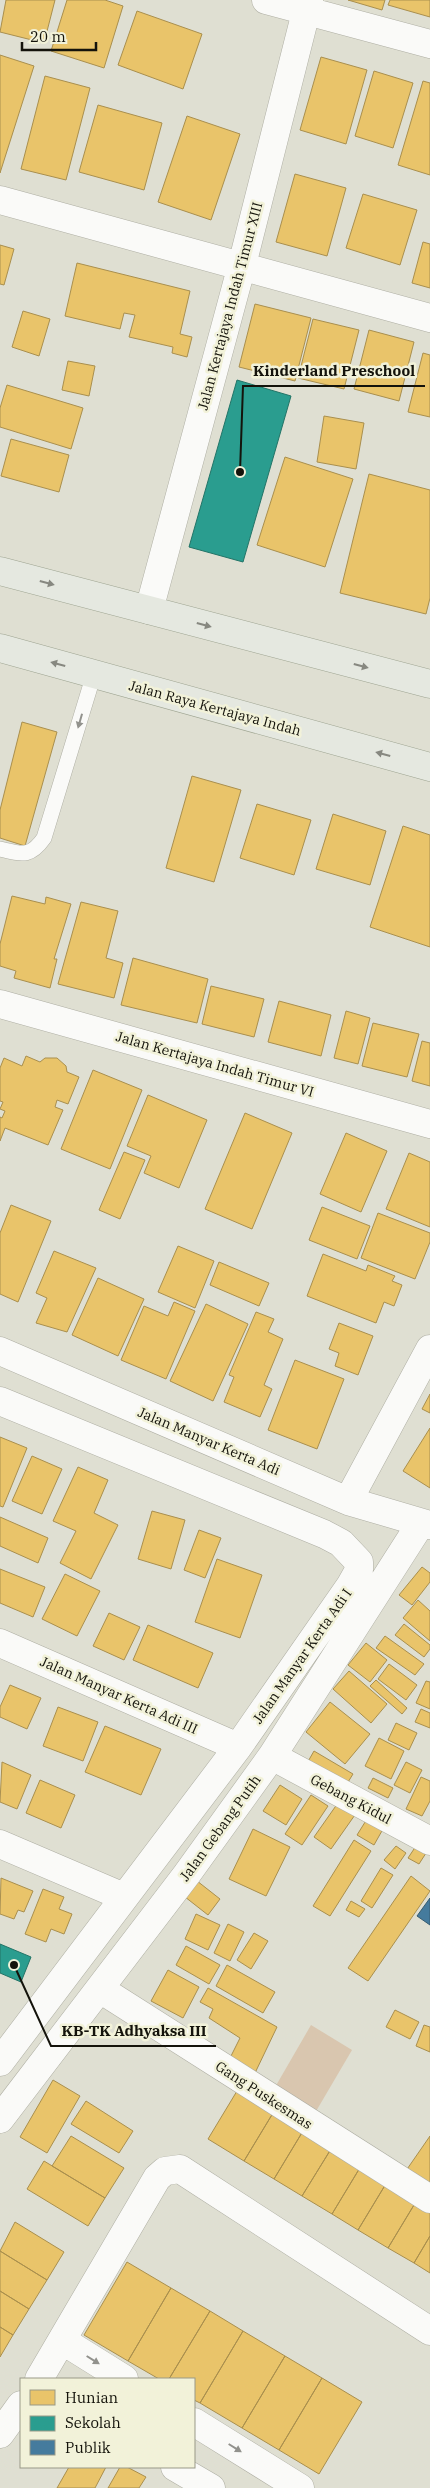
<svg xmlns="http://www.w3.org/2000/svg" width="430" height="2488" viewBox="0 0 430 2488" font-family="'IBM Plex Serif',serif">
<rect width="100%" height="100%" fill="#dfdfd2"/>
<path fill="#d9c6af" d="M311 2025 352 2050 315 2113 274 2089Z"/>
<path fill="#e9c46a" stroke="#a98f4e" d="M6 0H55L44 43 0 32Z
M67 0H105L123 6 104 68 51 51Z
M348 0H385L382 10Z
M390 0H430V17L388 5Z
M137 11 202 34 183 89 118 65Z
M0 55 34 66 0 173Z
M321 57 367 70 346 144 300 130Z
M374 71 413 83 393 148 355 136Z
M45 76 90 88 66 180 21 169Z
M423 81 430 83V175L398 165Z
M98 105 162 123 144 190 79 172Z
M187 116 240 134 211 220 158 202Z
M295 174 346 188 327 256 276 242Z
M363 194 417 210 400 265 346 248Z
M423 242 430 244V288L412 283Z
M0 245 14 249 4 285 0 284Z
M77 263 190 291 180 334 192 337 187 357 172 353 173 347 129 337 135 315 124 313 120 329 65 316Z
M255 304 311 318 295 381 239 367Z
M23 311 50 319 39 356 12 347Z
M313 319 359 330 344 389 298 378Z
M369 330 414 342 399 401 354 389Z
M423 353 430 355V417L408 412Z
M68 361 95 366 89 396 62 390Z
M7 385 83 408 71 449 0 427V408Z
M324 416 364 423 356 469 317 462Z
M11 439 69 455 59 492 1 476Z
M285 457 353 479 325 567 257 545Z
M369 474 430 490V598L426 614 340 593Z
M22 722 57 732 25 846 0 838V810Z
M192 776 241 790 214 882 166 868Z
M257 804 311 820 294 875 240 858Z
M333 814 386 831 370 885 316 869Z
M403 826 430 835V947L370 927Z
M12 896 45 904 46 897 71 904 54 959H57L50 988 14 978 16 971 0 966V944Z
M81 902 118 911 106 958 123 963 114 998 58 984Z
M133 958 208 979 197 1023 121 1005Z
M211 986 264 999 254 1037 202 1024Z
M279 1001 331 1015 321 1056 268 1042Z
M346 1011 370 1018 358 1064 334 1058Z
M373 1023 419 1034 407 1077 362 1066Z
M422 1041 430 1043V1086L412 1081Z
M26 1056 40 1062 45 1058H57L66 1066 67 1072 79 1077 68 1104 57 1100 55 1107 63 1110 48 1145 5 1128 0 1141V1117L2 1118 5 1111 0 1109 3 1102 0 1101V1068L4 1058 22 1066Z
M93 1070 142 1090 110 1169 61 1149Z
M148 1095 207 1120 179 1188 144 1173 151 1156 127 1146Z
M245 1113 292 1133 252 1229 205 1209Z
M346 1133 387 1151 361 1212 320 1194Z
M124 1152 145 1160 120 1219 99 1210Z
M409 1153 430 1162V1227L386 1209Z
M11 1205 51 1221 18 1302 0 1294V1233Z
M322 1207 370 1226 357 1259 309 1240Z
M378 1213 430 1233V1242L415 1279 361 1258Z
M178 1246 214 1261 195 1308 158 1292Z
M54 1251 96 1268 67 1332 36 1323 47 1298 36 1293Z
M323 1254 366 1271 368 1265 395 1276 392 1281 402 1285 394 1306 384 1302 376 1323 307 1296Z
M219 1262 269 1283 259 1306 210 1285Z
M98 1278 144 1299 118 1356 72 1335Z
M174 1302 195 1311 166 1379 121 1360 144 1306 168 1316Z
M206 1304 248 1324 213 1401 170 1381Z
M256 1312 274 1319 268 1332 283 1339 264 1385 272 1389 260 1417 224 1402 234 1377 229 1375Z
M339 1323 373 1336 358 1375 335 1366 339 1353 329 1349Z
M295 1360 344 1379 317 1449 268 1430Z
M430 1394V1413L422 1409Z
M430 1428V1488L403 1471Z
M0 1437 27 1448 3 1507 0 1506Z
M32 1456 62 1469 42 1514 12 1501Z
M78 1467 108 1480 94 1513 118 1525 91 1579 60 1563 76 1531 53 1521Z
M152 1511 185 1520 171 1569 138 1559Z
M0 1517 48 1538 38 1563 0 1546Z
M199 1530 221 1538 205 1578 184 1570Z
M217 1559 262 1575 240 1638 195 1622Z
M422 1567 430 1573V1582L412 1605 399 1595Z
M0 1569 45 1587 33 1617 0 1603Z
M65 1574 100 1591 77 1636 42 1619Z
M418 1600 430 1611V1641L403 1618Z
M109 1613 140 1627 124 1660 93 1646Z
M404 1624 430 1645V1649L424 1657 395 1635Z
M148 1625 213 1653 198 1688 133 1660Z
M385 1636 424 1664 415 1675 376 1648Z
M366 1643 387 1660 370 1682 348 1665Z
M389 1664 417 1685 406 1700 378 1679Z
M349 1671 387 1704 371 1723 333 1689Z
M376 1680 407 1708 402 1714 370 1686Z
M426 1681 430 1682V1709L416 1703Z
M10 1685 41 1698 27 1729 0 1717V1707Z
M330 1702 370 1734 345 1764 306 1732Z
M58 1707 98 1722 83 1761 43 1746Z
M421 1709 430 1713V1728L415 1722Z
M396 1723 417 1733 409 1750 388 1740Z
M105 1726 161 1749 141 1795 85 1772Z
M379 1738 404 1751 391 1779 365 1766Z
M314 1751 353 1774 345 1787 306 1765Z
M2 1762 31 1775 17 1809 0 1802Z
M406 1762 422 1770 410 1793 394 1785Z
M421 1777 430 1781V1801L422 1816 406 1809Z
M373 1778 393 1788 388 1798 368 1788Z
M40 1780 75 1795 61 1828 26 1813Z
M280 1785 302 1799 286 1825 263 1811Z
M311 1795 328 1806 302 1845 285 1834Z
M340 1800 357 1812 331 1849 314 1837Z
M367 1819 383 1829 374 1845 357 1835Z
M253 1829 290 1847 266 1896 229 1879Z
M354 1840 371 1851 330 1916 313 1906Z
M418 1843 428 1850 419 1864 408 1858Z
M396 1846 406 1853 395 1869 384 1860Z
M381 1868 393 1875 372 1908 361 1901Z
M411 1876 430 1891 368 1981 348 1968Z
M192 1877 220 1899 208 1915 180 1893Z
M1 1878 33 1891 24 1912 18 1910 14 1919 0 1914Z
M43 1889 64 1897 59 1909 72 1914 64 1934 51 1929 46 1942 25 1934Z
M351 1901 365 1909 359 1917 346 1910Z
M196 1914 220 1925 208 1950 185 1939Z
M228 1924 244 1932 230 1961 214 1953Z
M254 1933 268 1941 251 1969 237 1960Z
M186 1946 220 1965 209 1984 176 1965Z
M227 1965 275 1992 263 2013 216 1986Z
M168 1970 199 1987 183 2018 151 2001Z
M208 1988 277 2027 255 2073 229 2060 240 2038 209 2018 213 2009 200 2002Z
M395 2010 419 2022 410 2039 386 2027Z
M424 2025 430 2027V2052L416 2046Z
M53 2080 80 2096 47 2153 20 2137Z
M237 2091 273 2113 244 2161 208 2139Z
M86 2101 133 2131 119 2153 71 2124Z
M273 2113 303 2131 274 2179 244 2161Z
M303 2131 331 2149 302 2196 274 2179Z
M71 2136 124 2168 105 2198 52 2166Z
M430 2136V2192L403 2175Z
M331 2149 361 2166 332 2214 302 2196Z
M44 2161 105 2198 88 2226 27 2189Z
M361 2166 387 2182 358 2230 332 2214Z
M387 2182 417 2200 388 2248 358 2230Z
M417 2200 430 2208V2236L414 2263 388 2248Z
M15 2222 64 2252 47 2280 0 2251Z
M430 2236V2273L414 2263Z
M0 2251 47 2280 29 2309 0 2291Z
M127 2262 171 2288 128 2361 84 2335Z
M171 2288 210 2311 169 2379H159L128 2361Z
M0 2291 29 2309 13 2335 0 2327Z
M210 2311 243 2331 200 2403 194 2400V2379H169Z
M0 2327 13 2335 0 2357Z
M243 2331 285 2356 242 2428 200 2403Z
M285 2356 322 2378 279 2450 242 2428Z
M322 2378 362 2402 319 2474 279 2450Z
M69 2467H106L95 2488H57Z
M120 2467H127L146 2477 139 2488H108Z"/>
<path fill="#2a9d8f" stroke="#237467" d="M237 380 291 396 243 562 189 547Z
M0 1944 31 1957 21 1982 0 1973Z"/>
<path fill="#457b9d" stroke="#365c71" d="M430 1898V1925L417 1916Z"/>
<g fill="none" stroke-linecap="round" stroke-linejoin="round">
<g stroke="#aeaea3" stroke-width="16">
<path id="lane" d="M0 849C22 854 30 858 44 838L94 674"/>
</g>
<g stroke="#aeaea3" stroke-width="29">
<path id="street" d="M266 0 430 44
M0 200 430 318
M149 610 242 265 309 0
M0 1004 430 1124
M0 1351 348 1501 430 1525
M0 1401 324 1534 341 1543 359 1562V1570L350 1586 238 1747 0 2062
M348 1501 430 1349
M0 1643 238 1747
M272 1756 430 1841
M0 1844 124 1897
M100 1989 430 2199
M0 2119 187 1874 272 1756 421 1523
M63 2341 124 2379
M39 2379 157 2178 165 2171 180 2169 430 2331
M194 2422 300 2488
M0 2434 21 2405
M175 2467 211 2488"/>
</g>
<g stroke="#9ea491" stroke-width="29">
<path id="primary" d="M0 571 430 684
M0 648 430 767"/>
</g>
<use href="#lane" stroke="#fafaf8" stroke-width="15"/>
<use href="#street" stroke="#fafaf8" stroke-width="28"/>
<use href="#primary" stroke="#e5e8e0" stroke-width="28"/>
</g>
<defs><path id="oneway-solid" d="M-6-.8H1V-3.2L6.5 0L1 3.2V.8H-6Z" transform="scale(1.25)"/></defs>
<g fill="#878880">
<use href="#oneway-solid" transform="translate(47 583) rotate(15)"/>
<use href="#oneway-solid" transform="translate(204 625) rotate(15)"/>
<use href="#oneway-solid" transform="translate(58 664) rotate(-165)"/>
<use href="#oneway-solid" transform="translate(361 666) rotate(15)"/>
<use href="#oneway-solid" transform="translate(383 754) rotate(-165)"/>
</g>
<g fill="#92928d">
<use href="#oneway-solid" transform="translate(80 721) rotate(106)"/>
<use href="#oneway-solid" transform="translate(93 2360) rotate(32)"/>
<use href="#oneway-solid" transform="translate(235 2448) rotate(32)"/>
</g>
<g text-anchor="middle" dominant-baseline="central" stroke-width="5" stroke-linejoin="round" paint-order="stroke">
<g font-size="14" fill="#14130b" stroke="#f2f2d9">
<text transform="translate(230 306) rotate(-75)">Jalan Kertajaya Indah Timur XIII</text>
<text transform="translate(215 708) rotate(15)">Jalan Raya Kertajaya Indah</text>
<text transform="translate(215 1064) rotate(16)">Jalan Kertajaya Indah Timur VI</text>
<text transform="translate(209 1441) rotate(23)">Jalan Manyar Kerta Adi</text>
<text transform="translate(302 1656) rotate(-55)">Jalan Manyar Kerta Adi I</text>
<text transform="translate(119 1695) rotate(24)">Jalan Manyar Kerta Adi III</text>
<text transform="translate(351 1799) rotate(28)">Gebang Kidul</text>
<text transform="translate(220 1828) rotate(-54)">Jalan Gebang Putih</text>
<text transform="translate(264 2095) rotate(33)">Gang Puskesmas</text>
</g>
</g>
<path fill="none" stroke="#14130b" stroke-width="2" d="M240 472L243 386H425M14 1965L51 2046H216"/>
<g fill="#14130b" stroke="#f2f2d9" stroke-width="2">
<circle cx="240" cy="472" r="5"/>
<circle cx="14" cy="1965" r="5"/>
</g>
<g font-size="15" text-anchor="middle" font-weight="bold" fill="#14130b" stroke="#f2f2d9" stroke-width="5" stroke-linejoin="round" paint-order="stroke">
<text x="334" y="376">Kinderland Preschool</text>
<text x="134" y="2036">KB-TK Adhyaksa III</text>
</g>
<rect x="20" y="2378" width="175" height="90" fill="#f2f2d9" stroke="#999987"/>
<rect x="30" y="2390" width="25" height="15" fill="#e9c46a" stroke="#999987"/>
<text x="65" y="2403" font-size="15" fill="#14130b">Hunian</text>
<rect x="30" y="2416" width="25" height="15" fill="#2a9d8f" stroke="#999987"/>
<text x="65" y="2428" font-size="15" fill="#14130b">Sekolah</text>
<rect x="30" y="2440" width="25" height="15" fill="#457b9d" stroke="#999987"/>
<text x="65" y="2453" font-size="15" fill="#14130b">Publik</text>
<path d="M22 42v8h74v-8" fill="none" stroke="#14130b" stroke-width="2.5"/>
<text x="30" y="42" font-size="15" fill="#14130b" stroke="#f2f2d9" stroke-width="4" paint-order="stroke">20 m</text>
</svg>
